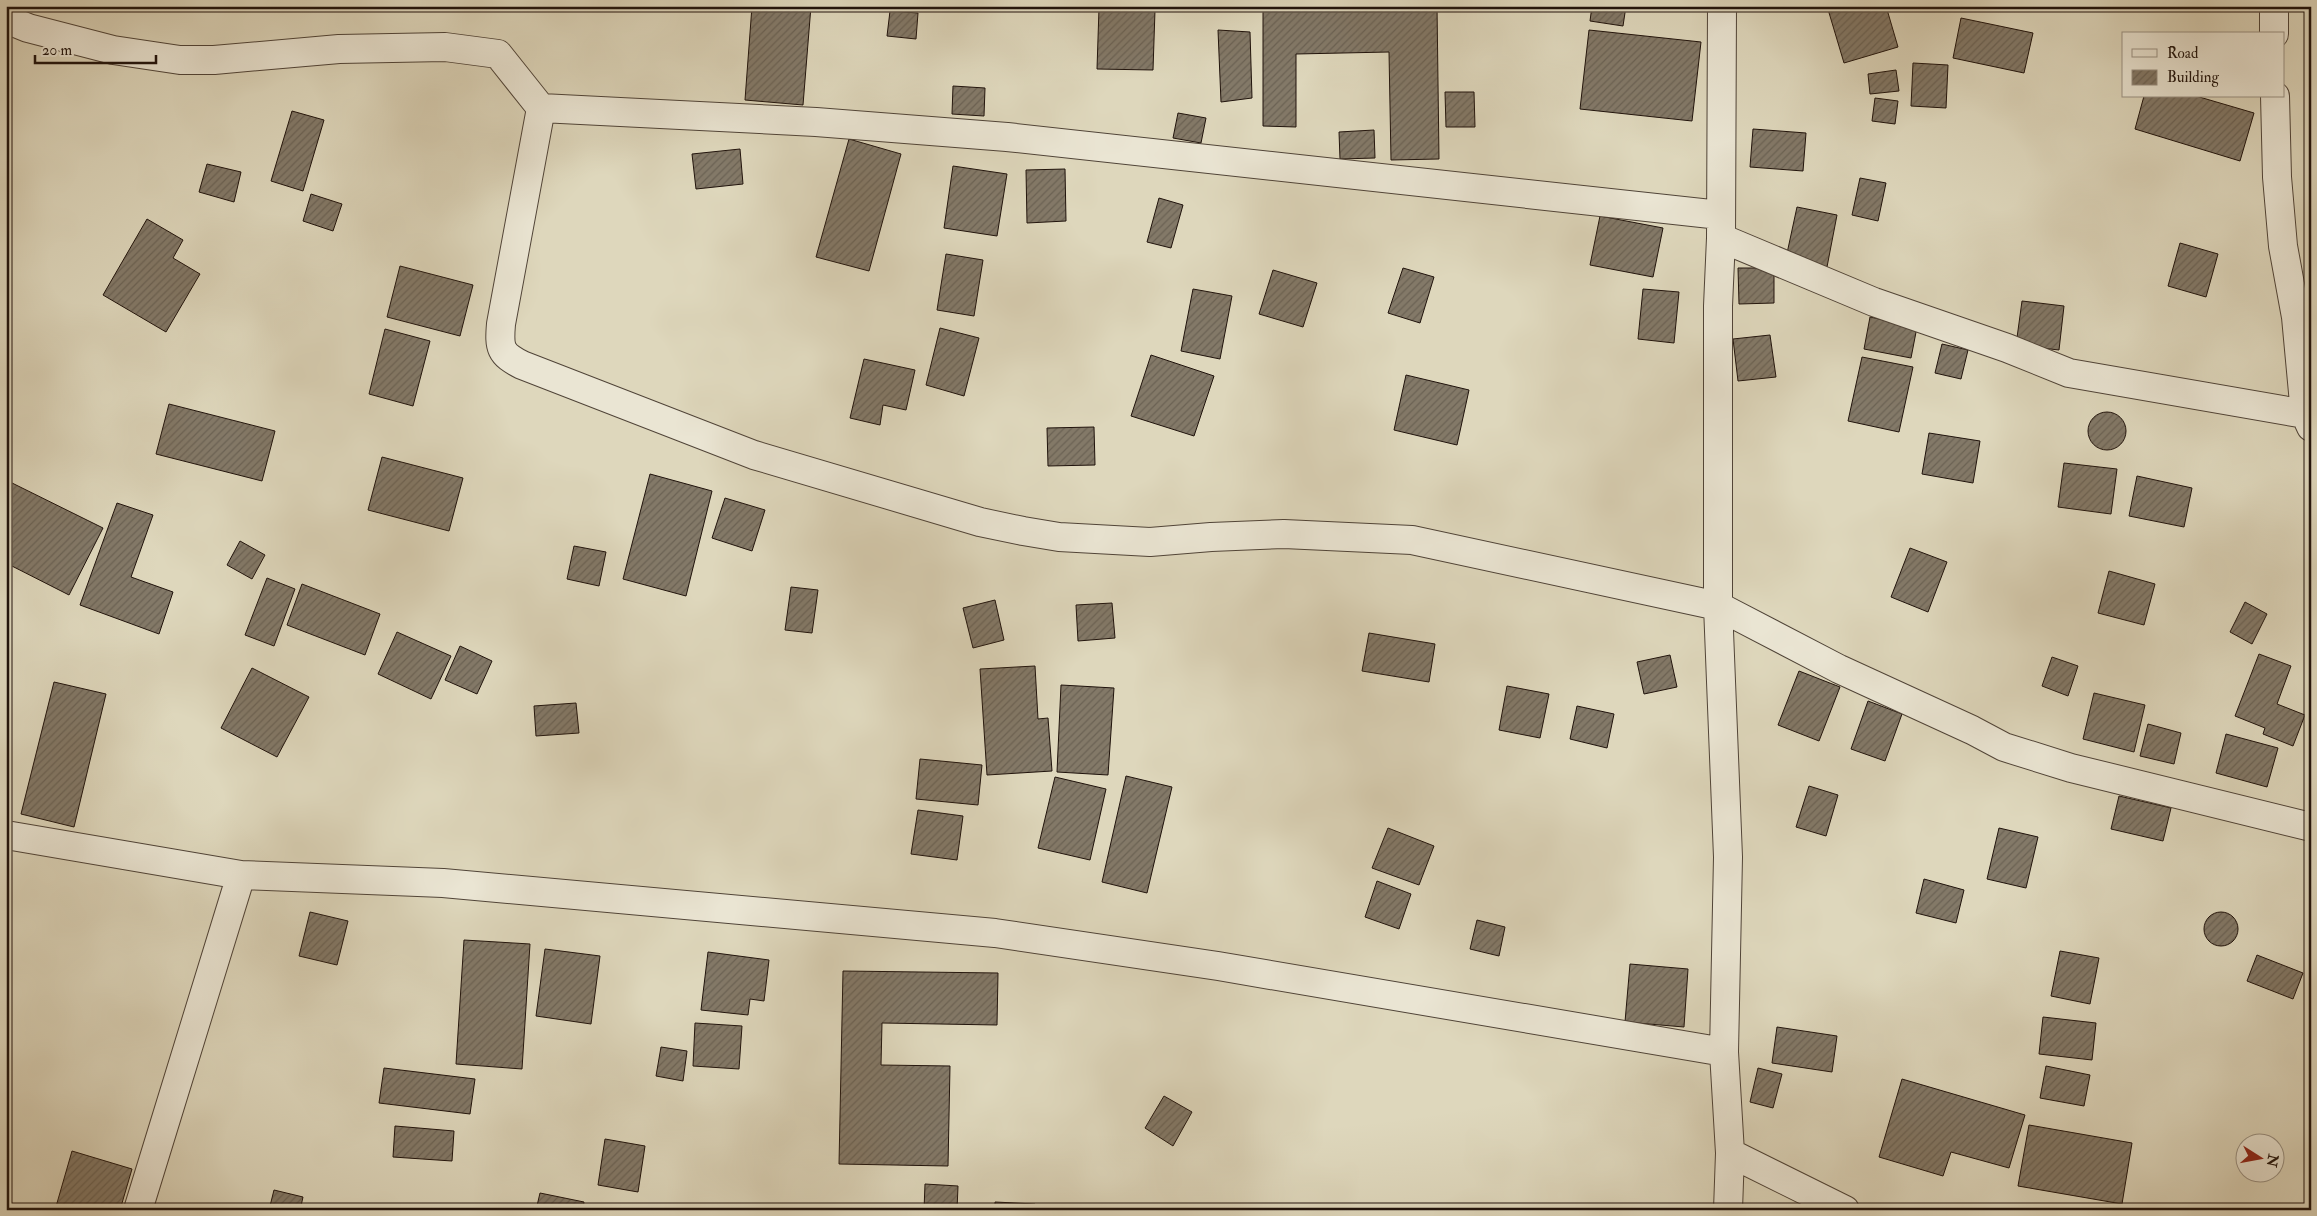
<svg xmlns="http://www.w3.org/2000/svg" width="2317" height="1216" viewBox="0 0 2317 1216" font-family="'IM FELL Double Pica',serif">
<defs>
<pattern id="building-hatch" width="6" height="6" patternUnits="userSpaceOnUse" patternTransform="scale(1.25)"><rect width="6" height="6" fill="#837968"/><path d="M-1 1l2-2M0 6l6-6M5 7l2-2" fill="none" stroke="#6b6254"/></pattern>
</defs>
<rect width="100%" height="100%" fill="#ded7bc"/>
<filter id="stains"><feTurbulence type="fractalNoise" baseFrequency=".004" numOctaves="4"/><feColorMatrix values="0 0 0 0 .2 0 0 0 0 .09 0 0 0 0 .02 0 0 0 .5 -.17"/></filter>
<radialGradient id="worn" r=".72"><stop offset=".6" stop-color="#630" stop-opacity="0"/><stop offset="1" stop-color="#630" stop-opacity=".3"/></radialGradient>
<path fill="url(#building-hatch)" stroke="#20130c" d="M752 6H811L803 105 745 100Z
M1263 6H1437L1439 159 1391 160 1389 52 1296 54V127L1263 126Z
M1592 6H1626L1623 26 1590 21Z
M1827 6H1886L1898 47 1844 63Z
M1099 8 1155 10 1153 70 1097 69Z
M890 11 918 13 916 39 887 36Z
M1961 18 2033 33 2024 73 1953 58Z
M1218 30 1250 32 1252 98 1221 102Z
M1589 30 1701 42 1692 121 1580 109Z
M1913 63 1948 65 1946 108 1911 106Z
M1896 70 1899 91 1870 94 1868 74Z
M953 86 985 88 984 116 952 114Z
M1445 92H1474L1475 127H1446Z
M2144 96H2196L2254 113 2240 161 2135 129Z
M1875 98 1898 101 1895 124 1872 121Z
M292 111 324 120 303 191 271 181Z
M1178 113 1206 118 1201 143 1173 138Z
M1753 129 1806 133 1803 171 1750 167Z
M1374 130 1375 158 1340 159 1339 132Z
M849 139 901 154 869 271 816 257Z
M740 149 743 184 696 189 692 154Z
M207 164 241 172 234 202 199 192Z
M953 166 1007 174 997 236 944 228Z
M1065 169 1066 221 1027 223 1026 170Z
M1860 178 1886 183 1878 221 1852 215Z
M311 194 342 204 333 231 303 221Z
M1159 198 1183 205 1171 248 1147 242Z
M1797 207 1837 215 1827 267 1786 258Z
M1600 216 1663 228 1653 277 1590 265Z
M147 219 183 240 173 258 200 274 166 332 103 295Z
M2180 243 2218 254 2206 297 2168 286Z
M946 254 983 260 974 316 937 310Z
M400 266 473 285 460 336 387 317Z
M1403 268 1434 277 1420 323 1388 313Z
M1738 268H1774V303L1739 304Z
M1273 270 1317 283 1303 327 1259 314Z
M1193 289 1232 296 1220 359 1181 351Z
M1643 289 1679 292 1674 343 1638 339Z
M2022 301 2064 306 2059 350 2016 345Z
M1870 317 1917 327 1911 358 1864 349Z
M940 328 979 338 964 396 926 385Z
M385 329 430 341 413 406 369 394Z
M1770 335 1776 377 1738 381 1733 339Z
M1942 344 1968 350 1961 379 1935 373Z
M1151 355 1214 376 1194 436 1131 416Z
M1862 357 1913 367 1899 432 1848 421Z
M864 359 915 370 906 410 883 405 880 425 850 418Z
M1406 375 1469 390 1457 445 1394 430Z
M169 404 275 431 262 481 156 454Z
M2088 431a19 19 0 1 1 38 0a19 19 0 1 1-38 0Z
M1094 427 1095 465 1048 466 1047 428Z
M1929 433 1980 441 1973 483 1922 474Z
M382 457 463 478 449 531 368 510Z
M2064 463 2117 469 2111 514 2058 507Z
M650 474 712 491 686 596 623 579Z
M2137 476 2192 488 2184 527 2129 516Z
M6 480 103 528 69 595 6 563Z
M725 498 765 510 752 551 712 538Z
M117 503 153 515 131 577 173 592 159 634 80 605Z
M240 541 265 555 252 579 227 565Z
M574 546 606 552 599 586 567 579Z
M1910 548 1947 562 1928 612 1891 597Z
M2109 571 2155 584 2144 625 2098 613Z
M267 578 295 589 274 646 245 635Z
M302 584 380 614 365 655 287 625Z
M791 587 818 590 812 633 785 630Z
M995 600 1004 640 973 648 963 608Z
M2245 602 2267 614 2252 644 2230 632Z
M1112 603 1115 638 1078 641 1076 605Z
M397 632 451 656 431 699 378 674Z
M1369 633 1435 644 1429 682 1362 671Z
M460 646 492 661 477 694 445 680Z
M2259 654 2291 666 2277 704 2305 715 2293 746 2263 734 2265 728 2235 716Z
M1670 655 1677 687 1644 694 1637 662Z
M2052 657 2078 666 2068 696 2042 686Z
M1035 666 1038 719 1048 718 1052 771 987 775 980 669Z
M252 668 309 697 277 757 221 728Z
M1799 671 1840 687 1819 741 1778 725Z
M54 682 106 694 74 827 21 814Z
M1061 685 1114 688 1108 775 1057 772Z
M1507 686 1549 694 1540 738 1499 730Z
M2094 693 2145 705 2134 752 2083 739Z
M1868 701 1902 714 1885 761 1851 749Z
M576 703 579 733 536 736 534 706Z
M1577 706 1614 714 1607 748 1570 739Z
M2148 724 2181 733 2174 764 2140 756Z
M2226 734 2278 748 2267 787 2216 773Z
M920 759 982 765 978 805 916 799Z
M1126 776 1172 787 1147 893 1102 882Z
M1055 777 1106 789 1090 860 1038 848Z
M1809 786 1838 795 1826 836 1796 827Z
M2119 796 2171 808 2163 841 2111 829Z
M918 810 963 816 957 860 911 854Z
M1388 828 1434 846 1419 885 1372 868Z
M1999 828 2038 837 2026 888 1987 879Z
M1924 879 1964 890 1956 923 1916 913Z
M1377 881 1411 894 1399 929 1365 917Z
M310 912 348 921 337 965 299 956Z
M2204 929a17 17 0 1 1 34 0a17 17 0 1 1-34 0Z
M1477 920 1505 927 1499 956 1470 949Z
M464 940 530 944 522 1069 456 1064Z
M545 949 600 956 591 1024 536 1016Z
M2060 951 2099 958 2090 1004 2051 996Z
M708 952 769 960 764 1001 750 999 748 1015 701 1010Z
M2257 955 2303 973 2293 999 2247 981Z
M1630 964 1688 969 1684 1027 1625 1022Z
M843 971 998 973 997 1025 882 1023 881 1065 950 1066 948 1166 839 1164Z
M2043 1017 2096 1023 2092 1060 2039 1054Z
M695 1023 742 1026 739 1069 693 1066Z
M1777 1027 1837 1036 1832 1072 1772 1063Z
M661 1047 687 1051 683 1081 656 1076Z
M2046 1066 2090 1075 2084 1106 2040 1098Z
M384 1068 475 1079 470 1114 379 1103Z
M1758 1068 1782 1074 1773 1108 1750 1102Z
M1902 1079 2025 1115 2009 1168 1951 1152 1943 1176 1879 1157Z
M1164 1096 1192 1112 1173 1146 1145 1128Z
M2029 1125 2132 1143 2122 1204 2018 1186Z
M395 1126 454 1131 452 1161 393 1157Z
M605 1139 645 1146 638 1192 598 1185Z
M72 1151 132 1169 120 1210H55Z
M925 1184 958 1186 957 1210H924Z
M274 1190 303 1197 301 1206 316 1210H269Z
M540 1193 584 1202 583 1210H536Z
M995 1202 1035 1204 1034 1210H995Z"/>
<g fill="none" stroke-linecap="round" stroke-linejoin="round">
<g stroke="#504438" stroke-width="30">
<path id="minor" d="M1722 6 1721 238 1718 306V606L1728 857 1724 1052 1730 1153 1728 1210
M2274 6V34
M6 19 28 28 113 50 180 60H214L339 49 445 47 498 54 541 108 501 324C499 348 500 354 522 365L754 455 980 522 1023 531 1059 537 1150 542 1211 537 1284 534 1412 540 1718 606 1839 669 1972 730 2004 747 2071 768 2311 827
M2275 96 2277 177 2283 246 2296 317 2305 414 2311 427
M541 108 816 122 1007 137 1720 215
M1721 238 1874 302 2007 348 2069 373 2305 414
M6 835 241 875 443 883 995 933 1218 966 1724 1052
M1730 1153 1845 1210
M138 1210 241 875"/>
</g>
<use href="#minor" stroke="#eae5d3" stroke-width="28"/>
</g>
<rect width="2317" height="1216" fill="none" stroke="#ded7bc" stroke-width="25"/>
<rect x="8" y="8" width="2302" height="1201" fill="none" stroke="#20130c" stroke-width="2.5"/>
<rect x="12" y="12" width="2292" height="1191" fill="none" stroke="#20130c"/>
<rect x="2122" y="32" width="162" height="65" fill="#eae5d3" stroke="#999183"/>
<rect x="2132" y="49" width="25" height="8" fill="#eae5d3" stroke="#999183"/>
<text x="2167" y="58" font-size="15" fill="#20130c">Road</text>
<rect x="2132" y="70" width="25" height="15" fill="url(#building-hatch)" stroke="#999183"/>
<text x="2167" y="82" font-size="15" fill="#20130c">Building</text>
<g transform="translate(2260 1158) rotate(101)"><circle r="24" fill="#eae5d3" stroke="#999183"/>
<path d="M0-4L9 19L0 12L-9 19Z" fill="#8f2418"/>
<text y="-8" font-size="14" font-weight="bold" text-anchor="middle" fill="#20130c">N</text>
</g>
<path d="M35 55v8h121v-8" fill="none" stroke="#20130c" stroke-width="2.5"/>
<text x="42" y="55" font-size="15" fill="#20130c" stroke="#eae5d3" stroke-width="4" paint-order="stroke">20 m</text>
<rect width="100%" height="100%" filter="url(#stains)"/>
<rect width="100%" height="100%" fill="url(#worn)"/>
</svg>
